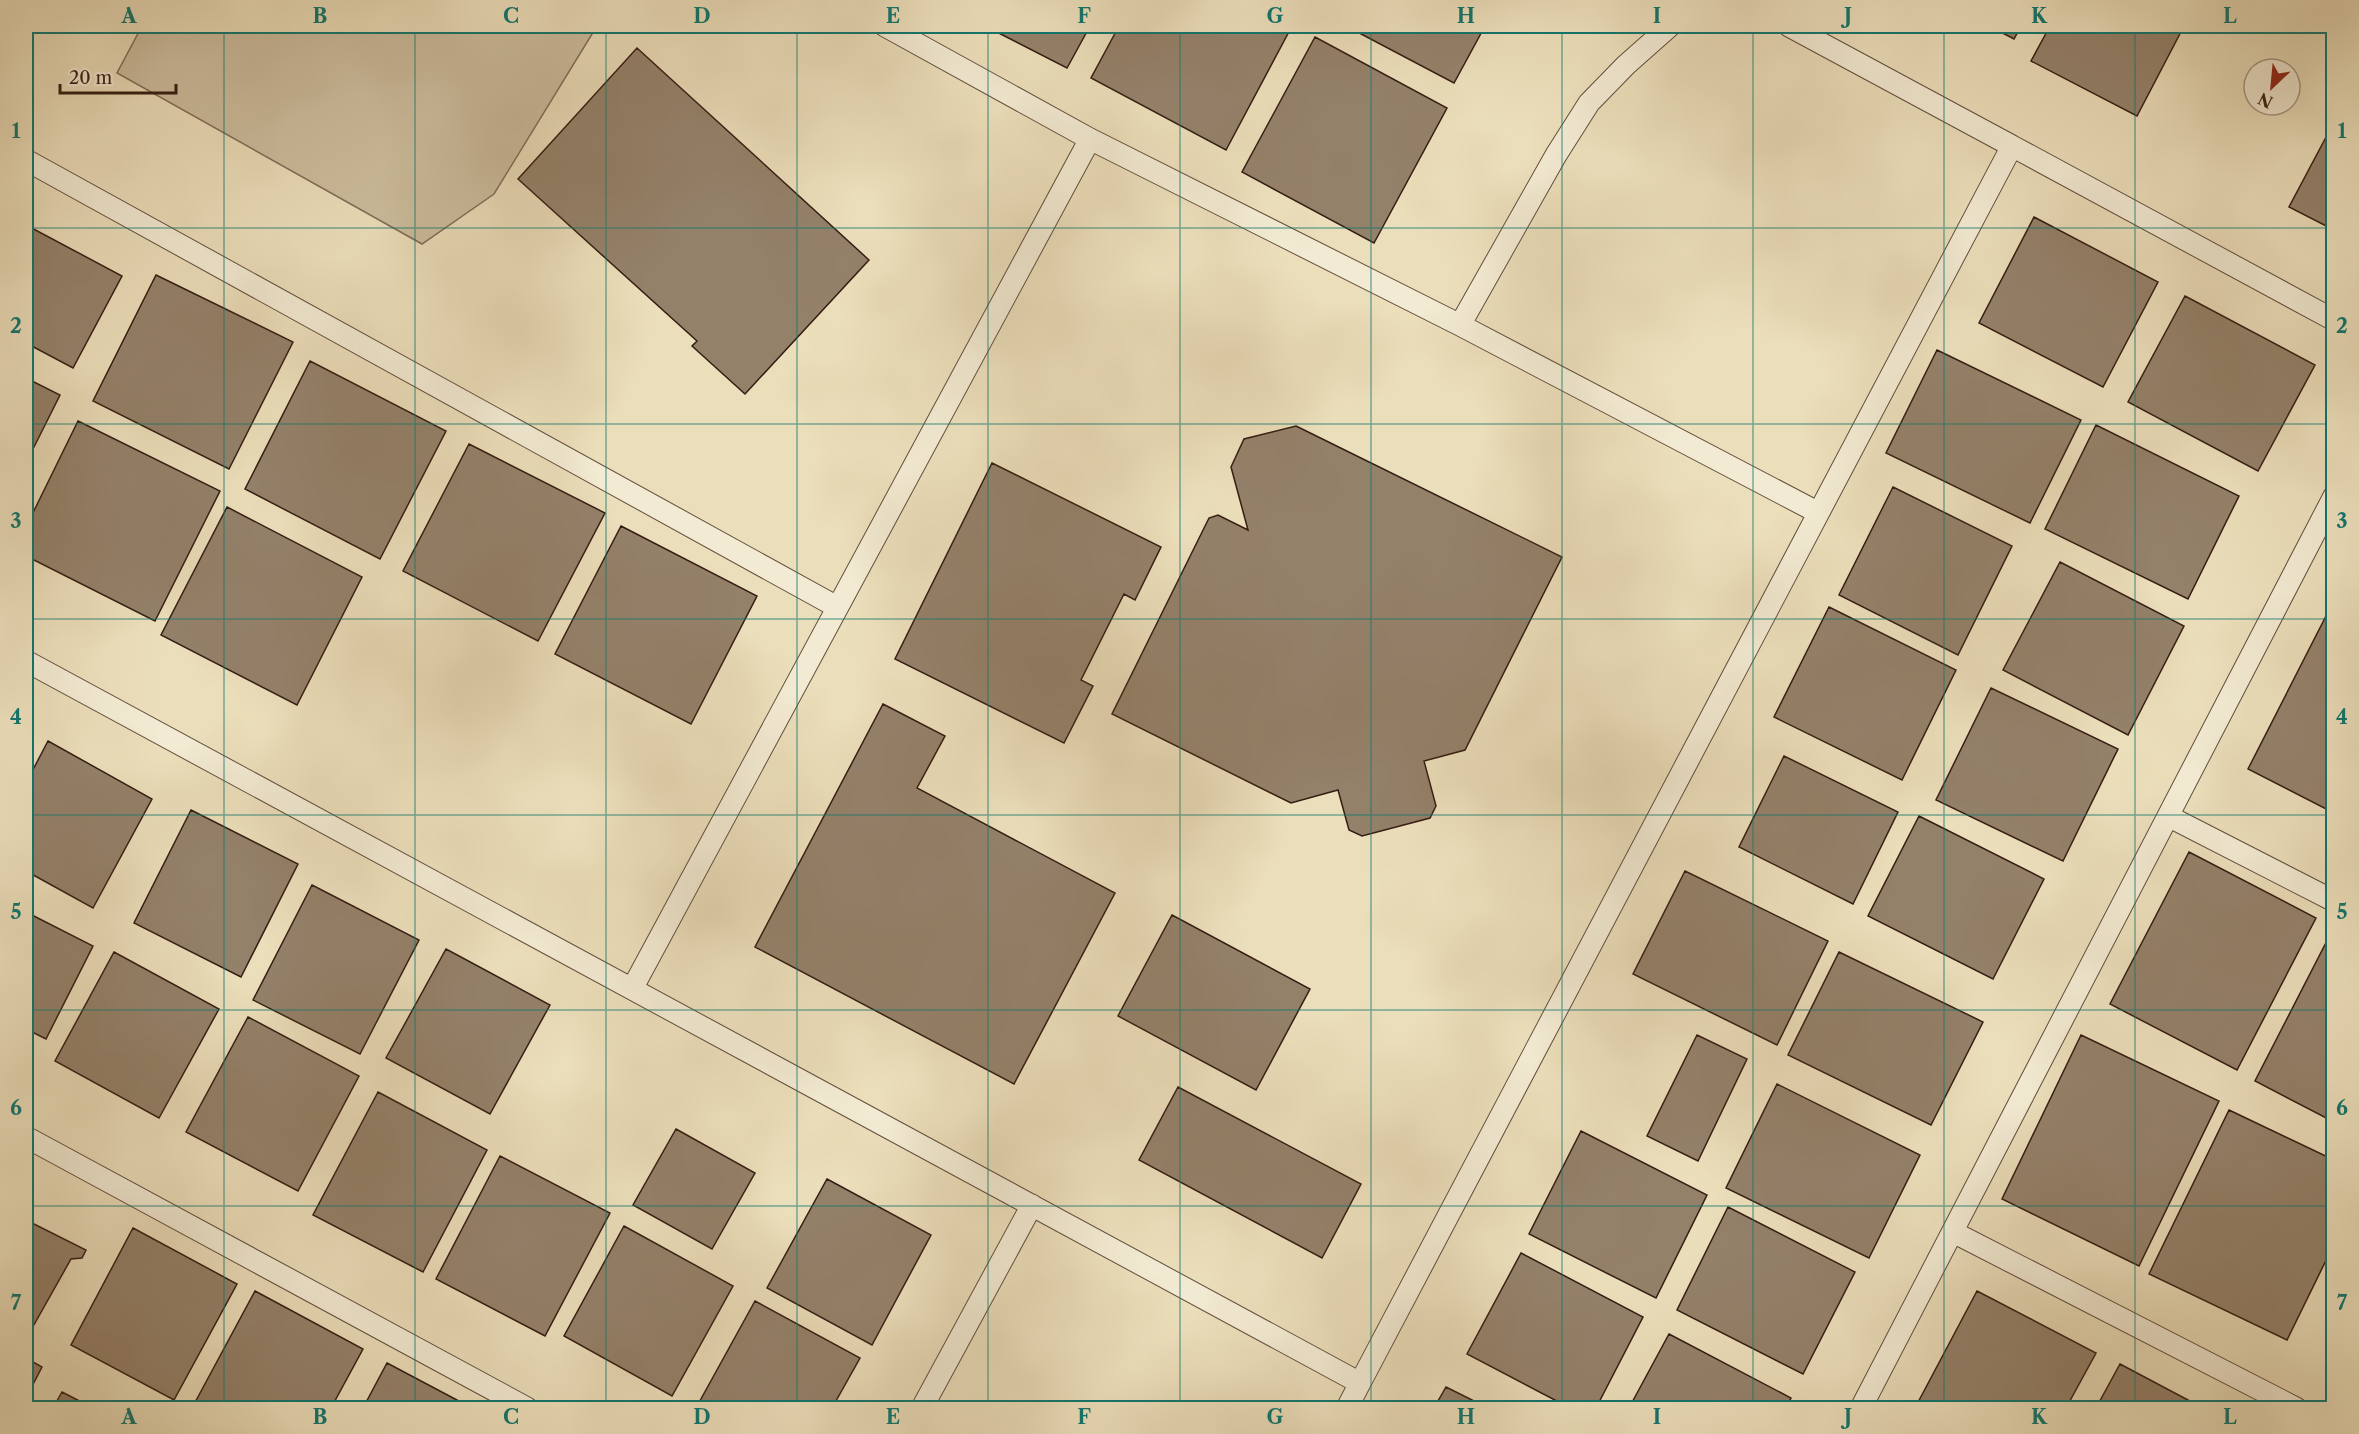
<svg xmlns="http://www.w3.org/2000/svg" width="2359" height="1434" viewBox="0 0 2359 1434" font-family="'Libre Caslon Text',serif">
<rect width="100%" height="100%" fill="#ebdeba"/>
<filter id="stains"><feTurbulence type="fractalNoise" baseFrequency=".00333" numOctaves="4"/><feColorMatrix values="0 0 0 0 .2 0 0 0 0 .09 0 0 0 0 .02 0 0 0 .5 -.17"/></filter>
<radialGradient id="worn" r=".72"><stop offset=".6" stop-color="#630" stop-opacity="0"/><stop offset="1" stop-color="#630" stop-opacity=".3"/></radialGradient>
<path fill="#ccbd9e" stroke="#816d58" stroke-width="1.5" d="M142 26H597L494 194 422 244 117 73Z"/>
<path fill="#94816a" stroke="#361d13" stroke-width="1.5" d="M985 26H1090L1067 68Z
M1119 26H1292L1226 150 1091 78Z
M1346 26H1485L1454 83Z
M1989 26H2021L2014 39Z
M2050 26H2184L2137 116 2031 61Z
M1315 37 1447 108 1374 243 1242 172Z
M637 48 869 260 745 394 692 346 697 341 518 179Z
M2334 122V230L2289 207Z
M2034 217 2158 282 2103 387 1979 323Z
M26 225 122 276 73 368 26 343Z
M156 275 293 342 229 469 93 401Z
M2185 296 2315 365 2258 471 2128 402Z
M1937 350 2081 420 2030 523 1886 453Z
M310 361 446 431 380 559 245 489Z
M26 378 60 395 26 463Z
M78 421 220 491 155 621 26 556V527Z
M2096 425 2239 496 2188 599 2045 529Z
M1296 426 1562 557 1465 750 1424 761 1436 806 1430 818 1362 836 1349 830 1338 790 1291 803 1112 714 1209 518 1218 515 1248 530 1231 467 1244 439Z
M469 444 605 513 538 641 403 571Z
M992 463 1161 547 1135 600 1124 594 1081 680 1093 686 1064 743 895 659Z
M1893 487 2012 546 1958 655 1839 595Z
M227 507 362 577 297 705 161 635Z
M621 526 757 596 691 724 555 654Z
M2060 562 2184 626 2128 735 2003 670Z
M1829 607 1956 670 1902 780 1774 717Z
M2326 616 2334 620V813L2248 769Z
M1991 688 2118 749 2063 861 1936 800Z
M883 704 945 736 917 788 1115 893 1014 1084 755 947Z
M48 741 152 799 93 908 26 871V783Z
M1784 756 1898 812 1853 904 1739 847Z
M191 810 298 864 241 977 134 923Z
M1919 816 2044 879 1993 979 1868 916Z
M2189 852 2316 918 2237 1070 2110 1004Z
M1685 871 1828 941 1777 1045 1633 974Z
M312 885 419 940 360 1054 253 1000Z
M26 912 93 946 46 1039 26 1029Z
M1172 915 1310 989 1256 1090 1118 1016Z
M2333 929H2334V1122L2255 1081Z
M446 949 550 1005 490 1114 386 1058Z
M114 952 219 1009 159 1118 55 1061Z
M1839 952 1983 1022 1931 1125 1788 1055Z
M248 1017 359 1076 298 1191 186 1132Z
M1697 1035 1747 1059 1698 1161 1647 1136Z
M2081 1035 2219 1101 2139 1266 2002 1199Z
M1777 1084 1920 1155 1869 1258 1726 1188Z
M1178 1087 1361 1184 1322 1258 1139 1160Z
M378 1092 487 1150 423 1272 313 1215Z
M2229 1110 2334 1160V1244L2287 1340 2149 1274Z
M676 1129 755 1173 712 1249 633 1205Z
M1581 1131 1707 1195 1656 1298 1529 1234Z
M500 1156 610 1213 545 1336 436 1279Z
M827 1179 931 1235 872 1345 767 1288Z
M1728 1207 1855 1272 1803 1374 1677 1310Z
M26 1220 86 1250 82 1258 71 1259 26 1339Z
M624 1226 733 1286 672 1396 564 1336Z
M133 1228 237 1284 174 1400 71 1345Z
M1521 1253 1643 1317 1596 1408H1570L1467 1354Z
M255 1291 363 1349 331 1408H192Z
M1977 1291 2096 1353 2066 1408H1915Z
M755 1301 860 1358 832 1408H696Z
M1669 1334 1791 1398 1786 1408H1629Z
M26 1358 42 1367 26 1398Z
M387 1363 472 1408H363Z
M2120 1364 2203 1408H2096Z
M1446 1387 1488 1408H1434Z
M62 1392 93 1408H53Z"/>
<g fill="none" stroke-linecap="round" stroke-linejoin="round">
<g stroke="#634d3d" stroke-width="23">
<path id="lane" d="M885 26 1090 139 1460 325 1817 512
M2012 146 2334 320
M26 160 837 607
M1460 325 1556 155 1589 103 1626 65 1670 26
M26 661 1360 1383 2012 146 1789 26
M2168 816 2334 901
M632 989 1090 139
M26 1137 527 1408
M1953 1232 2296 1408
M922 1408 1032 1205
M1347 1408 1360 1383
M1861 1408 2334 496"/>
</g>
<use href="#lane" stroke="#f2ead2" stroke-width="21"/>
</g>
<path fill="none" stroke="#0f766e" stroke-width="1.5" stroke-opacity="0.55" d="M224 26V1408M415 26V1408M606 26V1408M797 26V1408M988 26V1408M1180 26V1408M1371 26V1408M1562 26V1408M1753 26V1408M1944 26V1408M2135 26V1408M26 228H2334M26 424H2334M26 619H2334M26 815H2334M26 1010H2334M26 1206H2334"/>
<rect width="2359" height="1434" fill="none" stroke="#ebdeba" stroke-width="66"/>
<g transform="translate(2272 87) rotate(206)"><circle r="28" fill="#f2ead2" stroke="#a79886" stroke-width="1.5"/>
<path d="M0-4.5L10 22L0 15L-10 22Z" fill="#8f2418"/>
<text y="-9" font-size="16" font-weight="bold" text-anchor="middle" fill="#361d13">N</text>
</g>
<path d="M60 84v9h116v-9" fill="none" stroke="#361d13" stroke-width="3"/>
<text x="69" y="84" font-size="18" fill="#361d13" stroke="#f2ead2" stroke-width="4.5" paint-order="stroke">20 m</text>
<rect x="33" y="33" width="2293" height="1368" fill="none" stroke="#0f766e" stroke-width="2"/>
<g font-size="20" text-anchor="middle" font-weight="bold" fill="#0f766e">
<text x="129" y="23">A</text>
<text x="320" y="23">B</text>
<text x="511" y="23">C</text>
<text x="702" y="23">D</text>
<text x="893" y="23">E</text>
<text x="1084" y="23">F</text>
<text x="1275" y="23">G</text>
<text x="1466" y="23">H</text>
<text x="1657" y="23">I</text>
<text x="1848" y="23">J</text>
<text x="2039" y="23">K</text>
<text x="2230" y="23">L</text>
<text x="16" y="138">1</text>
<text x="2342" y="138">1</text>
<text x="16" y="333">2</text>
<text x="2342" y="333">2</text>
<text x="16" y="528">3</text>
<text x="2342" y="528">3</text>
<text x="16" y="724">4</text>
<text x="2342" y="724">4</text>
<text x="16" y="919">5</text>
<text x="2342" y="919">5</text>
<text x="16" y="1115">6</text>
<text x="2342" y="1115">6</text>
<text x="16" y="1310">7</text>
<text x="2342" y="1310">7</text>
<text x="129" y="1424">A</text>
<text x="320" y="1424">B</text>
<text x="511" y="1424">C</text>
<text x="702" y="1424">D</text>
<text x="893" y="1424">E</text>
<text x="1084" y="1424">F</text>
<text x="1275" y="1424">G</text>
<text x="1466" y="1424">H</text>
<text x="1657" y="1424">I</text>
<text x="1848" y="1424">J</text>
<text x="2039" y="1424">K</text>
<text x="2230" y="1424">L</text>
</g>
<rect width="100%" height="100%" filter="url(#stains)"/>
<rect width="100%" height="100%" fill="url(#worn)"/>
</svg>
